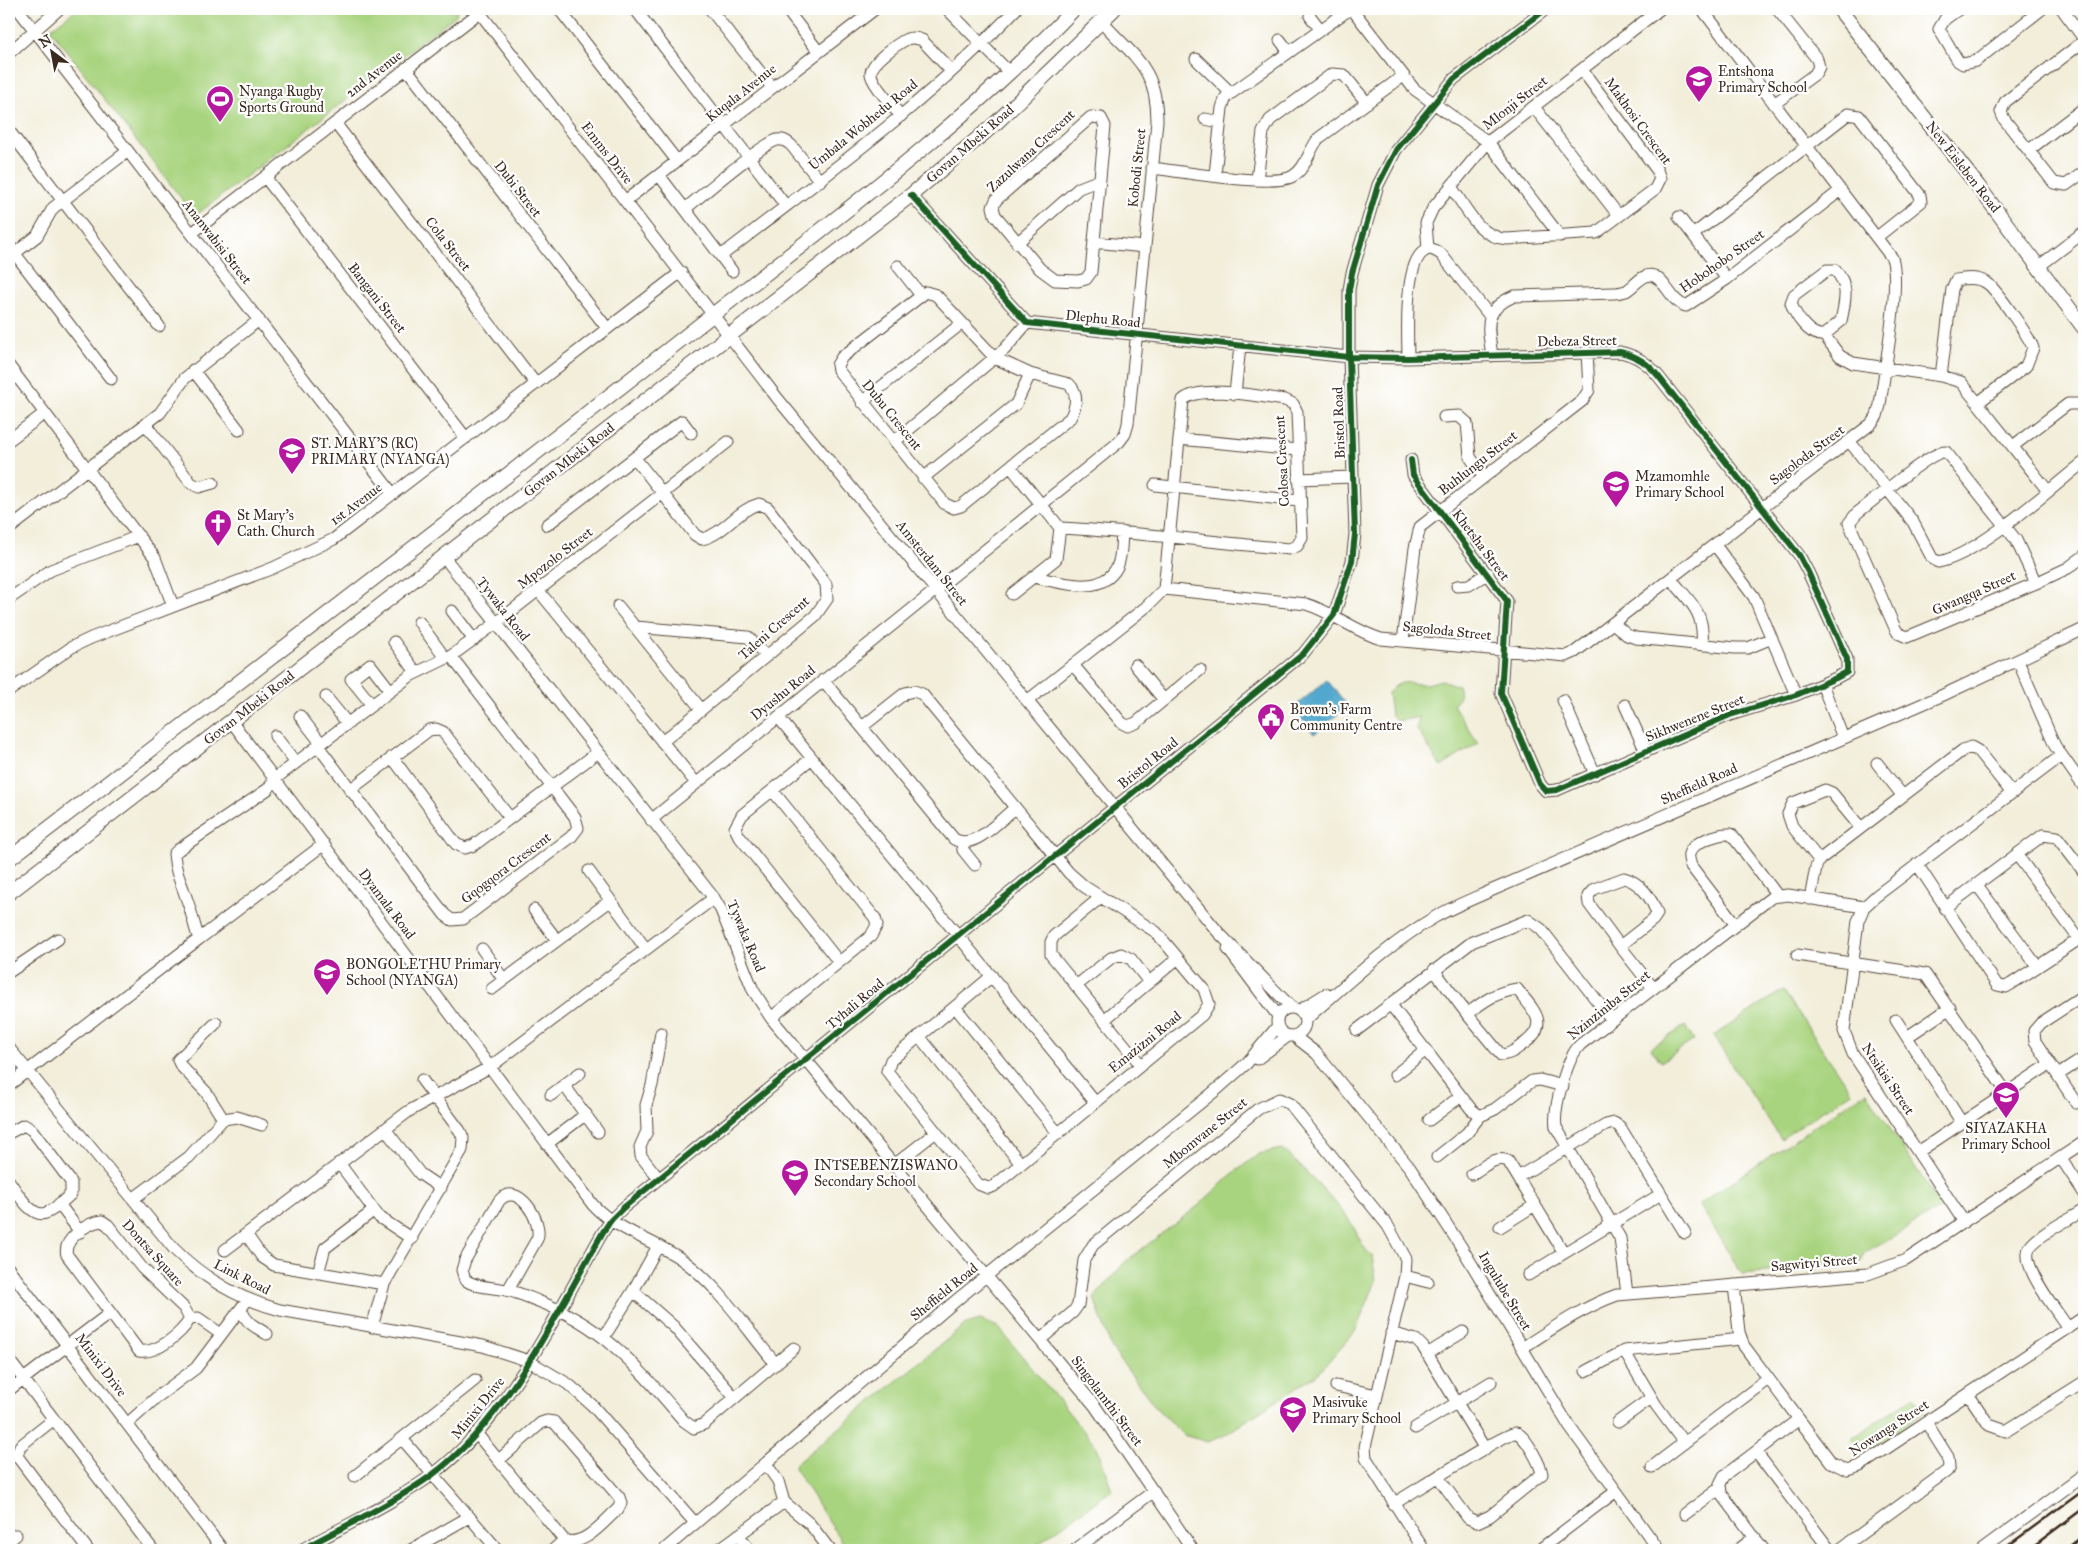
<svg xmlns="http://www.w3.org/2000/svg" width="2093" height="1559" viewBox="0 0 2093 1559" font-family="'IM FELL Great Primer',serif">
<rect width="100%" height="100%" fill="#fff"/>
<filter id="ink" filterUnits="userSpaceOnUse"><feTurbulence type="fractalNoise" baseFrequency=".02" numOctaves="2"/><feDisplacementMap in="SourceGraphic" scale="10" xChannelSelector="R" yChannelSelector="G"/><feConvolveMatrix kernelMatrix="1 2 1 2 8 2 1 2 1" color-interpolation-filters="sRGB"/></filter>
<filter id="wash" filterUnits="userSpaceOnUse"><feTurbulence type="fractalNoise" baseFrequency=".0096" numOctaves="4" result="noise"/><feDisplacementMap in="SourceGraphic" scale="20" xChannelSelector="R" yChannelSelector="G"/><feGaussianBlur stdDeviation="1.12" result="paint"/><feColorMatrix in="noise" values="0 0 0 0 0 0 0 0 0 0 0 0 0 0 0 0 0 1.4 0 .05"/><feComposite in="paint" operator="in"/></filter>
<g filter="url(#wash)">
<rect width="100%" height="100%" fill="#f2eeda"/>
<path fill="#a9d47f" stroke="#727f4e" d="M77 9H457L456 15 195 216 50 29Z
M1442 680 1458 686C1461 693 1459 701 1453 705L1478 743 1441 767 1416 728 1420 717 1397 721 1391 715 1388 693C1401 679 1405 683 1421 684 1428 685 1436 681 1442 680Z
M1783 990 1851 1092 1781 1139 1713 1036Z
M1685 1026 1694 1040 1661 1062 1651 1048Z
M1866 1092 1942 1208 1864 1253 1859 1264 1742 1274 1699 1204Z
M1282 1149C1306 1171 1330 1194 1349 1220 1358 1232 1360 1246 1372 1256L1376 1281 1355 1332 1319 1373 1223 1436 1208 1442 1183 1435 1157 1409 1112 1349 1094 1298 1125 1262 1198 1206 1231 1175 1259 1154Z
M980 1320 998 1327 1097 1447 1112 1490 1029 1550H847L793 1466 966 1324Z
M1914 1397 1925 1412 1868 1451 1863 1445 1858 1448 1851 1439Z"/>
<path fill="#51a7cd" stroke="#466876" d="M1327 680 1348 706 1314 734 1293 708Z"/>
</g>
<g filter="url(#ink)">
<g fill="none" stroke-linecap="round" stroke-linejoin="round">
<g stroke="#56473a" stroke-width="13">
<path id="minor" d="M18 9 393 494
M477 9 778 399 1218 932 1291 1007
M559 9 677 161
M635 9 786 206
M710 9 772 87
M786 9 819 52
M947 9 1010 73
M1352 9 1414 89 1488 142 1560 236
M1959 9 1945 19 1939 29 1958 61 1963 64 1976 61 2042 9
M2062 9 2084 39
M1310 16 1320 29
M1280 40 1289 52
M2084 41 2005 102 2001 112 2004 119 2054 183 2066 185 2084 172
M9 53 59 9
M1196 59 1231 93
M406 68 607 328
M1774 104 1815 74 1819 67 1817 59 1777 9
M1534 107 1619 216
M901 116C894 108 872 84 871 74 870 63 897 44 907 39 912 37 917 38 922 40L951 71
M1091 117 1101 118 1105 126 1091 272 1086 279 1078 281 1055 280 1040 269 995 215 993 207 996 200Z
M1205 119 1220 122
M335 123 536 384
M10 132 159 326
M2029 150 2084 108
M1152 168C1179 171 1275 188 1293 176 1306 169 1309 149 1319 138L1403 76
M659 175 732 271
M1215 175 1222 108 1226 97 1350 9
M265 177 466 438
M1257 180 1263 132 1270 120 1332 74 1344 75 1367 103
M1452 188C1466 208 1479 238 1507 239L1596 233 1655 189 1660 179 1657 170 1582 70
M911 195 1027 323 1349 357 1408 358 1620 352C1637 356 1648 363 1659 377L1799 555 1808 572 1847 659V672L1836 678 1796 695 1730 715 1557 790 1546 791 1540 784 1501 693 1507 601 1413 475 1411 460
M625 201 875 9
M685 209C702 195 760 145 777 140 783 139 786 141 791 145L820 181
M1679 217 1727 279
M192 233 484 9
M1694 234 1848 114 1859 116 1920 195 1921 202 1877 237
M1094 242 1145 247
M1017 243 1079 188 1100 180
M9 246 111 379
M1428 249 1426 223 1433 208 1488 142 1660 9
M721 256C823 177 928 102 1016 9
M10 257 37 236 53 208 128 151
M898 266 920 294
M2038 267 2084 232
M926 292 936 295 995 358 1030 374 1069 384C1079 394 1076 407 1070 418L961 506 954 508 945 504 838 370 837 365 842 357Z
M1824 335 1841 321C1845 301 1850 286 1835 270H1827L1794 295 1791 303C1795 315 1809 337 1824 335L1840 356 1853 363 1941 376 1961 382 2048 491
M1492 356C1488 326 1482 310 1514 296L1614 293C1618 293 1622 292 1626 291 1635 286 1643 272 1654 276 1667 282 1671 302 1686 306L1727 279 1841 190
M1408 358C1408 338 1402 248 1432 249L1441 254 1489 315
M9 366 155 558 173 606
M193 370 239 430
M1941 376 1952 289 1956 280C1966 278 1978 277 1987 283 1996 289 2030 338 2033 348L2026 366 1979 402
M1235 394 1240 346
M862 402 961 324
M1444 417 1459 416 1467 423 1470 457 1484 477
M145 424 191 483 199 487 213 483
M1179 439 1298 450
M9 440 45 413
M894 442 1005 349 1027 323
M1850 442 1913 522 1932 558 1938 562C1977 556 2051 488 2084 462
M2013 446 2068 404H2078L2084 409
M635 458 695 535 702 539C724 534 737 510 759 504L768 508 826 584 827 599 815 616 662 742
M1011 467 1060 528C1137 532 1213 542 1289 549L1297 546 1302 538 1297 412 1293 404 1285 400C1262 397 1200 384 1183 400L1164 589 1146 607 1027 701
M923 478 1016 404 1030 374
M1298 479 1353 477
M1155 485 1299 501
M547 525 682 421 691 433
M9 529 160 413 185 378 259 320
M1715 545 1754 597 1796 695
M444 557 714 898 721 910 753 990 771 1018 1095 1406 1193 1550
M1034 577C1060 582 1101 597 1117 567 1122 557 1121 543 1122 532
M1671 579C1691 603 1705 612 1702 645
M2036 583 2016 540 1946 452C1933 449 1871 503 1857 513L1849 523 1895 628 1898 633 1907 637 2036 583 2068 568 2084 556
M1457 586 1469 585 1488 573
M1164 589 1306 604C1333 612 1354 631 1381 639L1566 656 1575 652 1871 424 1877 416 1880 405C1884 373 1901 284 1892 258L1702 9
M538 590 696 783
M1012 594 1056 559 1060 528
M9 599 51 570 139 536
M618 606 701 709
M452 611 474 640
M419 622 445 658
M1613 623 1627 635 1636 638 1735 648H1748L1772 638
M636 627 748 637 766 655
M1403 641 1415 548 1420 527 1582 401 1589 390 1587 352
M394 642 416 672
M2018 661 2055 746 2084 787
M1135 665 1164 700
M1074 666 1122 723 1128 726 1136 723 1200 670
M823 680 954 839C974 851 998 821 1014 809
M1822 684 1843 738
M9 691 72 647 91 638 273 568 334 539 681 272
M326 697 348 724
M1563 700 1595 774
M372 705 351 679 370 664 390 690
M1625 705 1646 752
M300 716 321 743
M778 717 1095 1102
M232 722 593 1205C616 1230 653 1240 681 1259 719 1285 746 1329 776 1364
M862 727 905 693 914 691 922 694 1069 873 1085 887 1156 932 1204 989 1209 1004 1202 1015 994 1186 988 1188 978 1184 887 1071 891 1060 992 976
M275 736 296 763
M318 746 445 915 452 920 463 919 571 837 578 828 575 817 451 656
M392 757 456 844 465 848 474 845 597 753
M812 758 742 815 735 828 739 836 839 962
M1877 763 1902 795
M350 790 429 730 436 729 443 732 510 818
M651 820 1119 442 1125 434 1128 424 1157 121C1157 68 1135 58 1102 22
M962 843 963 850 975 865
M2017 855 2079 939
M1819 860 1792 826 1788 814 1793 803 1825 790 1832 793 1860 827
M1917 864 1997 985 2006 987 2011 984 2084 936
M589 871 646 949
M1624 878C1640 882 1652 898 1657 914L1653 920 1620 946 1589 904 1588 896 1594 889Z
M1977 885 2037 966
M1101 897 1054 936 1051 942V955L1141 1065
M1810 899 1816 867 1819 860 1963 750 1971 747 1978 751 2011 792
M1945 908 2043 835 2057 837 2084 872
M534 910 557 940
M1736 925 1691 866C1690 862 1688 858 1689 854 1693 841 1720 833 1731 834L1777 895
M199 939 324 844
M1620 946 1653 988
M482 949 504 980
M1228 949 1278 1016
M1797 955 1925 974 2007 1093
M1434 970 1467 1014
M9 972 58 939
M1076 986 1111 958 1121 954 1131 959 1149 982
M492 989 610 901
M1517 989C1532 1009 1551 1023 1525 1043 1516 1049 1512 1054 1501 1055L1467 1014C1484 1001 1496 992 1517 989Z
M1391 1005 1471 1109 1480 1116
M955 1007 1058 1133
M1277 1022a14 14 0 1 1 28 0a14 14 0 1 1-28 0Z
M1300 1010 1326 994
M771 1018 871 936 877 925 875 918 773 791
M1104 1020 1178 958
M1305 1020C1347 984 1387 945 1435 917 1454 906 1475 898 1495 889L1941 696 2084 629
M1896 1020 1962 1123
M216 1023 178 1060 181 1066 206 1092 223 1119
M1357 1030 1472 942 1528 920 1541 929 1612 1020
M919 1036 1021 1164
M1294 1036 1316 1053 1410 1168 1462 1248 1569 1426 1659 1550
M1907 1037 1950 1008
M9 1048 174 1249C204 1279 239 1299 280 1310L483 1346 529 1361 568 1384 592 1405 695 1523
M1257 1059 1288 1036
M1395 1075 1426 1050
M2058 1075 2084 1058
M9 1085 199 939C194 926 192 913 187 900 181 881 176 876 174 854L178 850 268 789 276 778 410 676 451 656 495 624 728 442
M564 1085 598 1132
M551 1095 580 1073
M2076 1103 2035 1041 2034 1031 2041 1023 2084 995
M1480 1116 1495 1109 1532 1081 1540 1080 1563 1086
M1429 1120 1461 1096
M385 1129 420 1174 441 1188
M9 1133 24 1125 32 1130 71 1182V1194C64 1200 55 1210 46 1213 31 1219 16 1190 9 1181
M547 1144 586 1114
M1918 1152 2050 1064
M1437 1157 1467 1133 1480 1116
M2061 1158 2084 1193
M339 1163 379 1217 412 1239
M893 1166 936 1132
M1472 1174C1483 1168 1495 1155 1508 1161L1564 1253
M1518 1177 1606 1125 1614 1123 1620 1127 1685 1233
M659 1179 641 1156 640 1147 647 1131 646 1105 652 1085 661 1033
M133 1199 189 1157 223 1119 237 1117 262 1125
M59 1204 80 1232
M102 1221 108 1225 142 1268 184 1308 190 1319C181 1334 157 1354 139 1351L67 1255C62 1240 88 1222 102 1221Z
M1964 1222 1853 1054 1844 1031 1858 921 1864 907 1876 896 2061 756
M1500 1227 1535 1205
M246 1234 262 1257 274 1265 384 1284
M225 1250 409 1111 490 1067 714 898
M9 1269 223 1550
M318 1273 325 1248 373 1211
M1528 1275 1661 1194
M1405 1276 1428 1282
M1734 1285 1739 1332 1744 1346 1831 1462 1847 1470 1860 1466 2084 1317
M508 1290 537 1239C544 1222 517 1179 499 1201L465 1260 462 1270 465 1280C477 1288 493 1287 506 1290 517 1292 528 1297 538 1301 606 1327 638 1368 684 1421L694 1428 704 1424 794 1348
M633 1291 674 1327 735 1398
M1627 1294 1620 1238 1556 1127C1553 1109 1567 1056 1581 1044L1772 897 1788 895 1864 907
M242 1311C246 1323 256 1327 267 1334
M190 1319 198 1318 221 1334
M372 1327 384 1284 462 1150 463 1138 460 1131 422 1080
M2068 1328C2058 1312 2018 1264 2030 1247 2039 1234 2070 1219 2084 1210
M1391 1333 1416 1340 1423 1347 1485 1449
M604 1337 633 1291 658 1246
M1040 1340 1073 1312 1078 1305 1084 1260 1093 1245 1258 1109 1279 1099 1290 1104 1388 1226 1406 1259 1405 1276 1365 1447 1366 1458 1424 1550
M1522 1348C1552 1329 1583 1307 1617 1295L1868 1274 1906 1260 2084 1142
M1624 1351 1656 1405 1684 1443
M1427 1354 1463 1332
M9 1360 153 1550
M1586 1371 1624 1351 1741 1339
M1336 1386 1377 1395
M9 1390 110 1313
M1968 1394 1989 1425 2006 1431 2084 1382
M53 1420 20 1446 17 1456 88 1550
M1618 1422 1651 1398
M127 1424 157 1397 196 1368 248 1299
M1415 1428 1491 1382
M476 1433 564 1540C584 1548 604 1521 618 1509L621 1503 619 1497 554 1422 547 1421 541 1423 499 1460
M403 1440 498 1550
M1756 1452 1830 1550
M766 1464 778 1481 784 1502 810 1524 830 1550
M1652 1467 1768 1379
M355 1476 475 1380
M1393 1504C1409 1495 1506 1432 1516 1433 1525 1434 1541 1466 1542 1474L1490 1516 1477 1522 1468 1518 1438 1477
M1685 1514 1720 1488
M738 1535 750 1550
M9 1541 16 1535
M301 1550C344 1526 392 1504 432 1475 508 1419 557 1312 603 1232L611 1220 623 1208 1303 654 1334 615 1352 561 1355 534 1349 357V290L1352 273 1378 185 1396 150 1454 79 1546 9
M411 1550 469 1517
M553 1550 564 1540
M664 1550 959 1298 1215 1091 1247 1063 1277 1027
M718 1550 784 1502
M1075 1550 1154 1491
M1539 1550 1615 1492
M1738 1550 1755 1537
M1764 1550 1721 1493 1720 1484 1724 1476 1799 1419
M1839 1550 1947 1471 1949 1467 1948 1457 1926 1422
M1982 1550 2084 1475"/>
</g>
<g stroke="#56473a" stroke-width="16">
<path id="major" d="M1839 9 1978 186 2084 328
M9 859C235 685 462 512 687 335 820 230 957 131 1074 9
M9 893 911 195 996 123 1114 9"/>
</g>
<use href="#minor" stroke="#fff" stroke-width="11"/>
<use href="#major" stroke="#fff" stroke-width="14"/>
<path stroke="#3b2a1e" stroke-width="2.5" d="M2002 1550 2084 1490
M2028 1550 2084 1508
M2065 1550 2084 1535"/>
<g stroke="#fff" stroke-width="9">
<path id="cycleway" d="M911 195 1027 323 1349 357 1408 358 1620 352C1637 356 1648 363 1659 377L1799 555 1808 572 1847 659V672L1836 678 1796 695 1730 715 1557 790 1546 791 1540 784 1501 693 1507 601 1413 475 1411 460
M301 1550C344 1526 392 1504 432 1475 508 1419 557 1312 603 1232L611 1220 623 1208 1303 654 1334 615 1352 561 1355 534 1349 357V290L1352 273 1378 185 1396 150 1454 79 1546 9"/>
</g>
<use href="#cycleway" stroke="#1b5e20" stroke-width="6"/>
</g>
</g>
<defs>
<g id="school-pin" transform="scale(1.4375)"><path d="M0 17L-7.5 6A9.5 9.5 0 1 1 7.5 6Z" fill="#b5179e" stroke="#fff"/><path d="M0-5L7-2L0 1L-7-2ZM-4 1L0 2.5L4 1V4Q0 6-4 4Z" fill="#fff"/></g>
<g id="stadium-pin" transform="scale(1.4375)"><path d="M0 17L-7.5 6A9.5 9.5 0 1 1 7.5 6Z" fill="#b5179e" stroke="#fff"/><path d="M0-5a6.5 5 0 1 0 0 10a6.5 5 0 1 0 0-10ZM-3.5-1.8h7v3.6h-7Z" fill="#fff"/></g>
<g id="church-pin" transform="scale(1.4375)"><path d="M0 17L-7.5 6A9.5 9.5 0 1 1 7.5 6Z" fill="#b5179e" stroke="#fff"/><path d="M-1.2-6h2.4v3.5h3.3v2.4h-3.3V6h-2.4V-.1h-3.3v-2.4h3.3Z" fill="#fff"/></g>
<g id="civic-pin" transform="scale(1.4375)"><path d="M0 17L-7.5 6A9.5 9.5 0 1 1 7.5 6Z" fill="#b5179e" stroke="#fff"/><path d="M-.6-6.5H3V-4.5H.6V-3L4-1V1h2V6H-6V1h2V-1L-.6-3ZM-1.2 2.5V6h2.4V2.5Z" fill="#fff"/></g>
</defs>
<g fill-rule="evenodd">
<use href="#school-pin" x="1699" y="79"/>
<use href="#stadium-pin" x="220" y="99"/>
<use href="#school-pin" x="292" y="451"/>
<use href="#school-pin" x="1616" y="484"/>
<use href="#church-pin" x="218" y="523"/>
<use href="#civic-pin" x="1271" y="717"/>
<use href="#school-pin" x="327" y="972"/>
<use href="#school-pin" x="2006" y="1095"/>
<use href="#school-pin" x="795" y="1173"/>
<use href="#school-pin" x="1293" y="1410"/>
</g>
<g text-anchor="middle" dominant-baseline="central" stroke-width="4.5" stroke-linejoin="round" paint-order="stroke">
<g font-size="14" fill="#3b2a1e" stroke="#fff" text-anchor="start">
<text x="1718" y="71">Entshona<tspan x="1718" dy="16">Primary School</tspan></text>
<text x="239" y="91">Nyanga Rugby<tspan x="239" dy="16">Sports Ground</tspan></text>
<text x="311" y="443">ST. MARY'S (RC)<tspan x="311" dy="16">PRIMARY (NYANGA)</tspan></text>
<text x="1635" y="476">Mzamomhle<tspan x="1635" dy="16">Primary School</tspan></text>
<text x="237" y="515">St Mary's<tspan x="237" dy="16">Cath. Church</tspan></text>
<text x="1290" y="709">Brown's Farm<tspan x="1290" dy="16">Community Centre</tspan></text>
<text x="346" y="964">BONGOLETHU Primary<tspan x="346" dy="16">School (NYANGA)</tspan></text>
<text x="2006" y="1128" text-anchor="middle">SIYAZAKHA<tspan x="2006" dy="16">Primary School</tspan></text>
<text x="814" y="1165">INTSEBENZISWANO<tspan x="814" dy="16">Secondary School</tspan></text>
<text x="1312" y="1402">Masivuke<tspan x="1312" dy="16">Primary School</tspan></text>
</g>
<g font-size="14" fill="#3b2a1e" stroke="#fff">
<text transform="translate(374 74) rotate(-38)">2nd Avenue</text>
<text transform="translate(741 93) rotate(-38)">Kuqala Avenue</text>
<text transform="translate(1515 103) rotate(-38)">Mlonji Street</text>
<text transform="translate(1638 121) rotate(54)">Makhosi Crescent</text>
<text transform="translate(863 125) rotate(-39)">Umbala Wobhedu Road</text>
<text transform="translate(970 144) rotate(-41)">Govan Mbeki Road</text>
<text transform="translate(1031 151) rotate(-43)">Zazulwana Crescent</text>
<text transform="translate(607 153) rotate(52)">Emms Drive</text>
<text transform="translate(1963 167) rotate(52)">New Eisleben Road</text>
<text transform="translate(1137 168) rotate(-84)">Kobodi Street</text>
<text transform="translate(518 189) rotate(52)">Dubi Street</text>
<text transform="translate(217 242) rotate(52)">Ananwabisi Street</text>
<text transform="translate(448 244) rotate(52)">Cola Street</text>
<text transform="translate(1722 261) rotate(-35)">Hobohobo Street</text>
<text transform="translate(377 298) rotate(52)">Bangani Street</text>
<text transform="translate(1103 319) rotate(6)">Dlephu Road</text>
<text transform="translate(1577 341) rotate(-1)">Debeza Street</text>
<text transform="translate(892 415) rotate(51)">Dubu Crescent</text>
<text transform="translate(1339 423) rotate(-92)">Bristol Road</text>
<text transform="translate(1807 455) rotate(-37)">Sagoloda Street</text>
<text transform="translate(569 460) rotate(-38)">Govan Mbeki Road</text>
<text transform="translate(1282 461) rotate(-93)">Colosa Crescent</text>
<text transform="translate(1478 463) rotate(-38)">Buhlungu Street</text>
<text transform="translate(356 504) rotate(-37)">1st Avenue</text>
<text transform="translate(1481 545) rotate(53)">Khetsha Street</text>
<text transform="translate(555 558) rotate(-38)">Mpozolo Street</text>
<text transform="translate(932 563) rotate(51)">Amsterdam Street</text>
<text transform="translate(1974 593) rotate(-24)">Gwangqa Street</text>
<text transform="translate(503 609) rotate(52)">Tywaka Road</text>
<text transform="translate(774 628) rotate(-41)">Taleni Crescent</text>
<text transform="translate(1447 631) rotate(6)">Sagoloda Street</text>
<text transform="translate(783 693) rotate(-39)">Dyushu Road</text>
<text transform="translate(249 708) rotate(-38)">Govan Mbeki Road</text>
<text transform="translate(1695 718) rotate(-22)">Sikhwenene Street</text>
<text transform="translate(1148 763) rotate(-39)">Bristol Road</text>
<text transform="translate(1699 784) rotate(-24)">Sheffield Road</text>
<text transform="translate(506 868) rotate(-37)">Gqogqora Crescent</text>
<text transform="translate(387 904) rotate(53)">Dyamala Road</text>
<text transform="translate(746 936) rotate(67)">Tywaka Road</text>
<text transform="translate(855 1004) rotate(-40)">Tyhali Road</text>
<text transform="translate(1609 1005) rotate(-39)">Nzinziniba Street</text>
<text transform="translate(1145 1042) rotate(-39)">Emazizni Road</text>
<text transform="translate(1888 1079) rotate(56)">Ntsikisi Street</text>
<text transform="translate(1205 1133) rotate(-39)">Mbomvane Street</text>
<text transform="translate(153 1253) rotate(48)">Dontsa Square</text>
<text transform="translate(1814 1263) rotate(-5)">Sagwityi Street</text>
<text transform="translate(242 1277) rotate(27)">Link Road</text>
<text transform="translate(1505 1291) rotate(59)">Ingulube Street</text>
<text transform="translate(944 1292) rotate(-39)">Sheffield Road</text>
<text transform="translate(101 1365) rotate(53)">Minixi Drive</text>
<text transform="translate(1107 1401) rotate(53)">Singolamthi Street</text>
<text transform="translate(478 1408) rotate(-51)">Minixi Drive</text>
<text transform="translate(1889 1428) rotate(-33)">Nowanga Street</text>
</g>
</g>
<rect width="2093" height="1559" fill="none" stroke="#fff" stroke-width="30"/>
<g transform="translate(52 52) rotate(328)" stroke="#ffffff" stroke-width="4" paint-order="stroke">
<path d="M0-4L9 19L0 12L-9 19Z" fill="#3b2a1e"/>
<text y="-8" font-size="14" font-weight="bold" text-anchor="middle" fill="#3b2a1e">N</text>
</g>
</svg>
